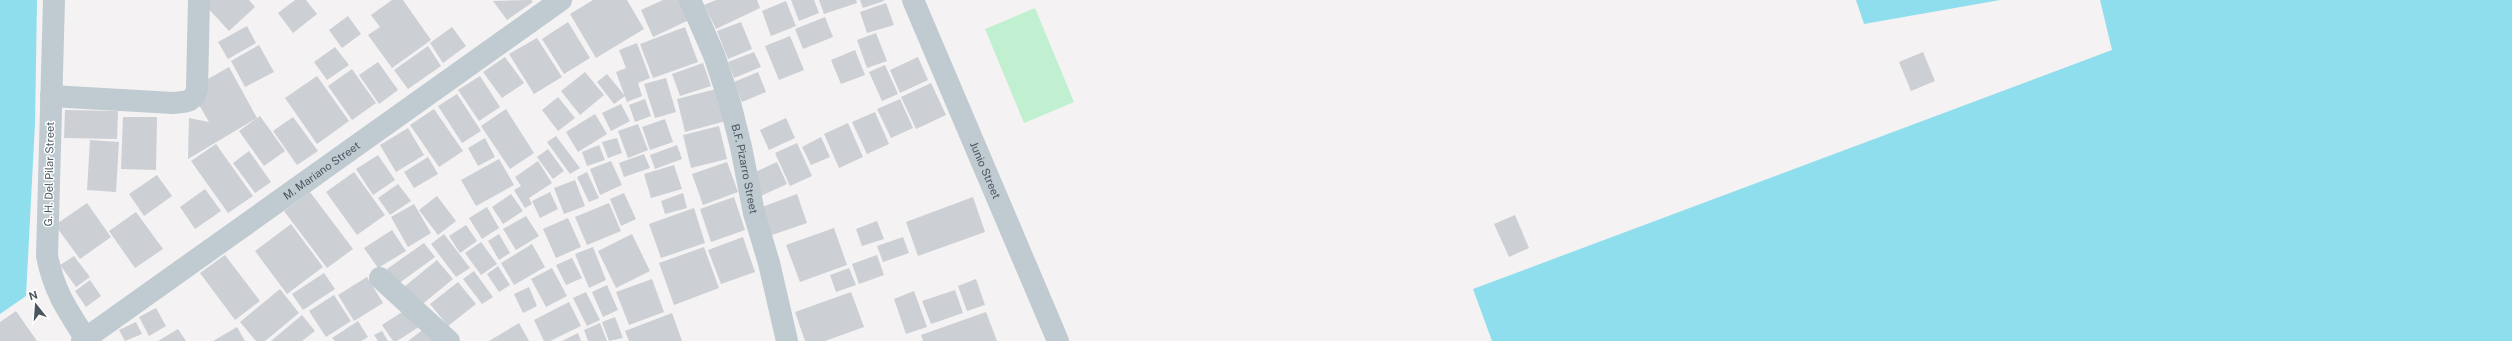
<svg xmlns="http://www.w3.org/2000/svg" width="2512" height="341" viewBox="0 0 2512 341" font-family="'Public Sans',sans-serif">
<rect width="100%" height="100%" fill="#f4f2f2"/>
<path fill="#c1f0d1" d="M1035 8 1074 102 1024 123 985 29Z"/>
<path fill="#8edeee" d="M0 0H37L35 123 26 296 0 314Z
M1856 0H2000L1864 24Z
M2100 0H2512V341H1492L1473 289 2112 50Z"/>
<path fill="#cccfd4" d="M211 0H249L255 7 229 31 205 5Z
M295 0H306L317 14 293 33 278 13Z
M392 0H403L431 40 392 68 368 35 380 27 371 15Z
M531 0 533 2 507 20 493 1Z
M593 0H627L644 29 596 58 570 14Z
M663 0H680L689 20 653 37 641 10Z
M716 0H757L760 8 716 29 704 5Z
M791 0H814L819 13 799 21Z
M819 0H856L857 3 824 14Z
M860 0H884V1L863 8Z
M786 1 796 26 771 36 762 11Z
M886 3 894 25 867 33 860 12Z
M348 16 361 34 342 48 329 30Z
M825 17 833 37 803 49 795 29Z
M568 22 590 58 564 74 542 39Z
M741 22 752 49 728 59 717 31Z
M247 26 256 43 228 59 218 42Z
M452 27 466 46 443 63 430 43Z
M685 27 698 62 653 78 640 44Z
M876 33 887 61 867 68 857 40Z
M790 36 804 70 779 80 765 46Z
M537 38 562 77 534 94 509 54Z
M637 43 650 78 638 83 642 96 627 102 616 72 626 68 619 50Z
M259 45 274 72 245 87 231 61Z
M428 46 441 66 408 89 394 70Z
M335 47 349 65 327 80 314 62Z
M855 50 865 75 841 84 831 60Z
M754 52 761 67 734 78 728 62Z
M1923 52 1935 81 1911 91 1899 62Z
M505 57 524 83 502 98 483 72Z
M918 57 928 80 900 93 890 70Z
M378 62 398 90 379 104 359 75Z
M703 63 711 86 680 96 672 74Z
M885 65 898 94 882 101 869 72Z
M229 67 257 118 188 159 189 118 209 122 198 103 201 83Z
M352 69 376 103 352 120 328 86Z
M585 72 604 95 580 115 561 91Z
M758 72 766 92 742 102 734 82Z
M607 74 625 96 614 104 597 82Z
M317 76 349 121 317 144 285 98Z
M480 76 500 107 479 121 458 90Z
M666 78 676 112 655 118 644 84Z
M931 83 946 115 916 129 901 97Z
M716 89 726 121 685 132 677 99Z
M457 94 481 131 462 143 438 106Z
M558 97 575 118 558 131 542 110Z
M645 99 651 116 635 122 629 105Z
M900 99 913 128 891 138 877 109Z
M621 104 630 121 611 131 602 113Z
M434 109 463 151 439 167 410 125Z
M506 109 534 153 510 169 481 126Z
M65 110 118 111 117 139 64 138Z
M875 112 889 144 867 154 852 122Z
M595 114 607 134 578 152 566 132Z
M260 116 285 151 264 166 239 131Z
M123 117H157L156 170 121 169Z
M293 117 318 151 297 165 273 131Z
M786 118 795 138 769 150 760 130Z
M665 119 673 142 650 150 642 127Z
M848 123 863 157 839 168 824 134Z
M638 124 648 150 628 158 618 131Z
M719 126 727 159 691 168 683 135Z
M408 128 424 155 396 172 380 145Z
M556 136 580 168 570 174 547 142Z
M821 137 830 157 811 165 802 147Z
M485 138 495 157 478 166 468 148Z
M617 138 622 153 608 158 602 142Z
M90 140 119 142 116 192 87 190Z
M797 143 812 176 790 186 775 153Z
M216 144 253 196 228 213 191 161Z
M599 145 605 160 587 166 582 152Z
M677 145 682 159 655 169 650 155Z
M548 149 564 171 553 179 537 157Z
M249 151 271 182 255 193 233 163Z
M644 154 650 168 624 177 619 163Z
M378 155 395 180 373 195 356 169Z
M428 157 438 174 414 188 404 172Z
M499 159 514 185 476 206 461 180Z
M538 161 552 183 529 198 532 204 525 208 514 190 521 186 515 177Z
M611 161 622 185 600 195 590 169Z
M727 162 738 192 703 205 692 174Z
M777 162 787 184 761 196 751 174Z
M674 165 682 189 651 198 644 174Z
M354 172 385 215 357 235 326 192Z
M587 172 599 198 589 202 577 177Z
M157 175 172 196 144 216 129 194Z
M575 180 585 206 564 214 554 188Z
M398 184 411 201 390 215 378 198Z
M205 189 221 211 195 229 180 207Z
M310 192 353 249 327 268 284 211Z
M550 192 558 209 540 218 532 201Z
M624 193 636 219 621 226 610 199Z
M683 193 687 208 665 214 661 201Z
M511 194 523 211 503 224 492 207Z
M797 194 807 223 772 235 762 207Z
M437 196 456 221 438 235 419 210Z
M734 197 745 230 711 242 700 209Z
M973 197 985 232 918 256 906 222Z
M87 203 111 237 80 259 55 225Z
M609 203 621 231 587 245 575 217Z
M414 204 431 233 408 247 391 217Z
M487 207 499 228 482 239 469 218Z
M694 208 705 243 661 258 649 224Z
M136 212 163 249 135 268 109 231Z
M1515 215 1529 248 1509 257 1494 224Z
M526 216 539 236 516 250 503 229Z
M568 218 581 247 556 258 543 229Z
M877 221 884 239 862 246 856 229Z
M291 224 323 267 287 294 255 251Z
M466 225 477 241 460 253 449 236Z
M834 228 847 265 800 282 786 245Z
M392 230 406 251 378 268 364 248Z
M444 234 470 268 456 277 431 244Z
M499 234 510 253 499 260 488 241Z
M632 234 650 271 616 288 598 251Z
M743 237 755 272 721 284 708 250Z
M903 237 909 253 883 262 877 246Z
M481 242 497 264 481 275 465 253Z
M424 243 435 257 398 284 387 269Z
M532 244 545 267 514 285 501 263Z
M593 247 606 280 589 288 575 254Z
M704 247 719 288 674 305 659 263Z
M225 255 260 301 235 320 200 273Z
M877 255 884 275 859 284 852 264Z
M74 256 90 277 76 287 60 265Z
M572 258 582 278 566 285 556 265Z
M437 260 453 279 419 307 404 287Z
M498 266 510 285 499 292 487 274Z
M552 268 567 296 546 307 531 279Z
M849 268 856 285 836 292 830 275Z
M474 271 493 297 482 304 463 279Z
M324 273 335 289 303 310 292 294Z
M367 277 383 303 354 321 338 295Z
M652 279 664 312 629 325 616 292Z
M976 279 985 305 967 311 958 286Z
M90 280 101 296 86 307 75 291Z
M458 282 476 304 448 326 430 304Z
M607 285 618 310 603 317 592 292Z
M529 287 537 306 523 313 514 294Z
M280 289 299 313 265 341H256L240 322Z
M955 290 963 313 931 324 922 301Z
M914 291 927 327 906 334 894 299Z
M586 292 600 320 587 326 573 298Z
M851 292 864 327 825 341H805L795 312Z
M334 295 351 321 326 337 309 311Z
M569 302 581 326 550 341H544L534 320Z
M156 308 166 326 149 336 139 317Z
M408 308 419 327 397 341H393L382 325Z
M16 311 37 341H0V322Z
M986 312 997 341H923L921 335Z
M672 313 682 341H629L625 331Z
M302 315 315 331 302 341H271Z
M615 317 623 338 609 341 602 322Z
M358 321 368 337 361 341H335L332 338Z
M136 322 142 334 125 341 119 330Z
M519 323 529 341H489Z
M600 323 607 341H588L584 330Z
M237 327 245 341H213Z
M425 328 435 341H408Z
M178 329 186 341H158Z
M382 331 388 341H378L374 335Z
M578 333 581 341H562Z"/>
<g fill="none" stroke-linecap="round" stroke-linejoin="round">
<g stroke="#bfcad1" stroke-width="22">
<path d="M54 0 47 256C54 291 67 310 86 339"/>
<path id="s1" d="M690 0 714 55 730 103 741 147 754 213 769 263 787 341"/>
<path id="s2" d="M913 0 1058 341"/>
<path d="M51 96 173 103C186 102 195 102 197 88L199 0"/>
<path d="M380 278 449 341"/>
<path id="s3" d="M82 341 561 0"/>
</g>
</g>
<g text-anchor="middle" dominant-baseline="central" stroke-width="3" stroke-linejoin="round" paint-order="stroke">
<g font-size="11" fill="#495660" stroke="#fff">
<text stroke="none"><textPath href="#s1" startOffset="178">B.F. Pizarro Street</textPath></text>
<text stroke="none"><textPath href="#s2" startOffset="185">Junio Street</textPath></text>
<text stroke="none"><textPath href="#s3" startOffset="294">M. Mariano Street</textPath></text>
<text transform="translate(49 174) rotate(-89)">G. H. Del Pilar Street</text>
</g>
</g>
<g transform="translate(36 305) rotate(343)" stroke="#ffffff" stroke-width="3" paint-order="stroke">
<path d="M0-3L7 15L0 10L-7 15Z" fill="#495660"/>
<text y="-6" font-size="11" font-weight="bold" text-anchor="middle" fill="#495660">N</text>
</g>
</svg>
